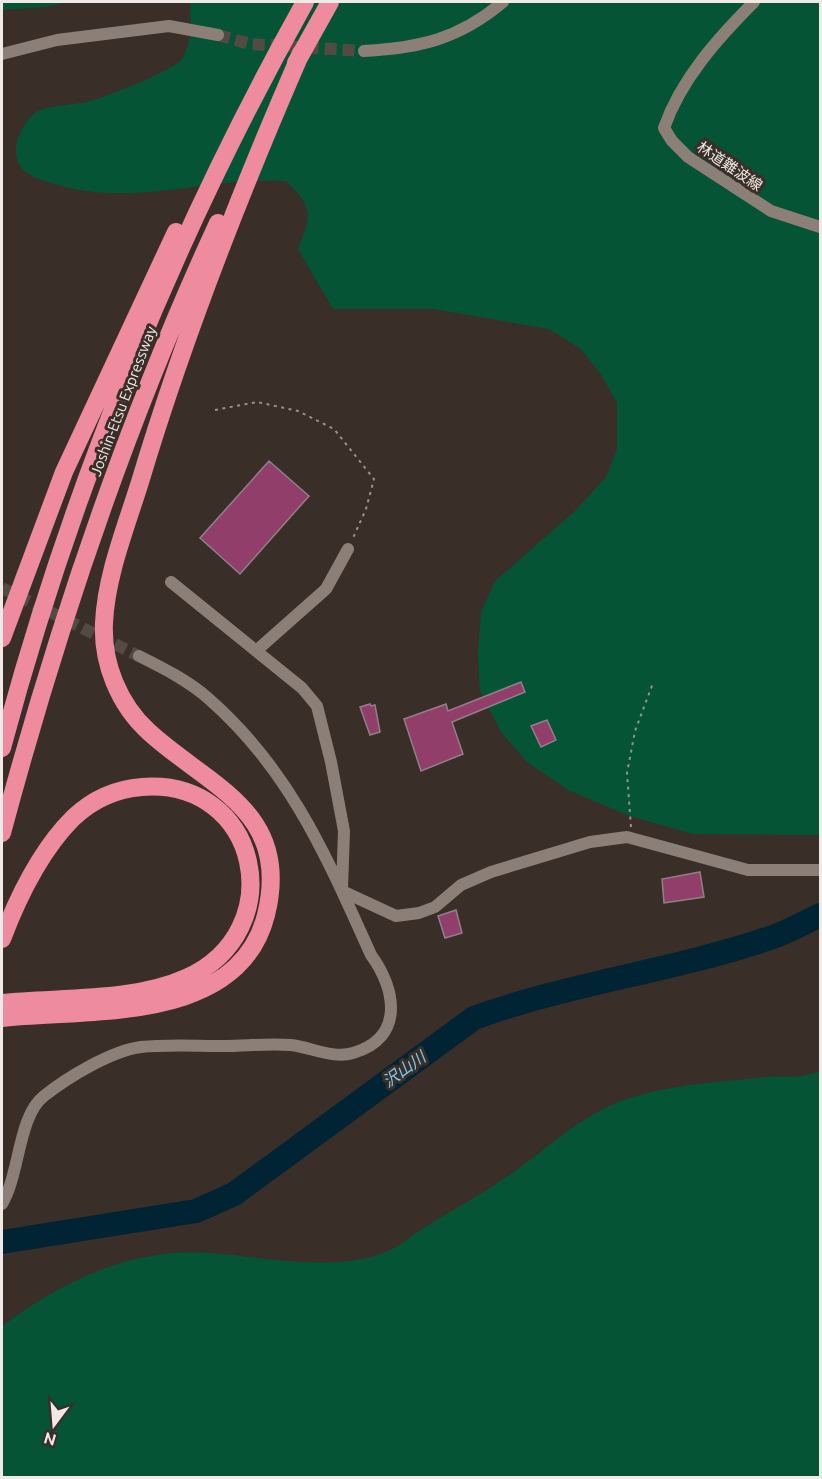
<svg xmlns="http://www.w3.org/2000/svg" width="822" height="1479" viewBox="0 0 822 1479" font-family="Ubuntu,'Noto Sans JP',sans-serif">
<rect width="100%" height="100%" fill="#392e28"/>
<path fill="#065436" d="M2 2H69L44 7 2 10Z
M190 2H820V835L693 834 630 816 568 790 527 762 501 732 480 691 478 653 481 612 495 581 575 511 606 477 617 449V403L602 376 581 349 549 329 433 309H333L298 249C312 215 313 207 286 181 272 181 258 180 245 181 179 187 117 204 51 183 34 178 15 172 16 149 16 137 27 117 38 111 52 105 72 105 87 102 103 98 175 70 182 59 193 41 191 21 190 2Z
M820 1070V1477H2V1326C63 1281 132 1247 210 1253 266 1257 326 1272 381 1254 397 1249 413 1234 427 1226 454 1209 482 1194 508 1176 546 1150 577 1118 621 1101 668 1084 718 1082 768 1077 787 1075 803 1080 820 1070Z"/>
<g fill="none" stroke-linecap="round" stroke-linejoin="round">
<path stroke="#002433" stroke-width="24" d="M2 1242 196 1211 234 1194 474 1018C570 983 673 971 770 938 787 932 804 923 820 915"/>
</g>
<path fill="#923e6a" stroke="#8f8187" stroke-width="1.5" d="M269 461 309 496 240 574 200 538Z
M521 682 525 692 452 722 463 754 421 771 404 719 446 704 448 711Z
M370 704 371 706 375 705 380 732 370 735 360 707Z
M547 720 556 740 541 747 531 726Z
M700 872 704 897 664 903 662 879Z
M456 910 462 933 445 938 438 916Z"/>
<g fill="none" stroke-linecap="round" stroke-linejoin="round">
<path stroke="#544a44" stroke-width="12" stroke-dasharray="12 6" stroke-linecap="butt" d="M218 35 250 44 364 51
M2 588 139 656"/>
<path stroke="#9a918c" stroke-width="2" stroke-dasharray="3 4.5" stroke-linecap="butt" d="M215 410 257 402 298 411 334 429 374 479 366 509 353 538
M631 827 627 773 635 731 653 683"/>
<path stroke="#8c7f78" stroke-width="12" d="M754 2C718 38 681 79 664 128L672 141 688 157 771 211 820 227
M364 51C420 48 459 39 503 2
M2 54 57 40 169 26 218 35
M171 582 302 688 317 706 331 762 344 831 342 888
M256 651 326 589 348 549
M342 891 396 916 419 913 435 907 461 885 491 872 590 842 627 837 748 870H820
M2 1204C20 1174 18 1116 44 1096 68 1077 111 1051 141 1047 167 1044 196 1046 223 1046 245 1046 269 1043 291 1045 310 1047 333 1059 353 1053 405 1038 396 989 371 955 327 858 291 771 209 699 189 681 163 668 139 656"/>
<path stroke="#ef8b9e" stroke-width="18" d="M296 63 330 2
M2 638 64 472 176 232
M2 748C71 489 175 235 305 2
M2 833C58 624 127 420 218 223
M2 939C18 897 40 851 73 818 92 800 115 789 142 787 260 778 292 931 186 978 133 1002 59 997 2 1003
M2 1018C89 1008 238 1025 266 915 292 811 209 787 149 732 119 705 102 663 104 623 106 576 126 527 140 482 184 335 240 193 301 53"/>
</g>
<g text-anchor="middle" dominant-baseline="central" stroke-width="6" stroke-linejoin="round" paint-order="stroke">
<g font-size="15" fill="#f0e9e5" stroke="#392e28">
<text transform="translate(730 166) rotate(34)">林道難波線</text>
<text transform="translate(123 401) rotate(-69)">Joshin-Etsu Expressway</text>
</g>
<g font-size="16" font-style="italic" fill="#7ec9f0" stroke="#392e28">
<text transform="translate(404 1069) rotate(-36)">沢山川</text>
</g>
</g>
<rect width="822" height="1479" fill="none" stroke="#f0e9e5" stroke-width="6"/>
<g transform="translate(54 1425) rotate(196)" stroke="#392e28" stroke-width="4.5" paint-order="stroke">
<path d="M0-4.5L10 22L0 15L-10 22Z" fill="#f0e9e5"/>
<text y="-9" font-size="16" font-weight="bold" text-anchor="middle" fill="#f0e9e5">N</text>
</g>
</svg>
